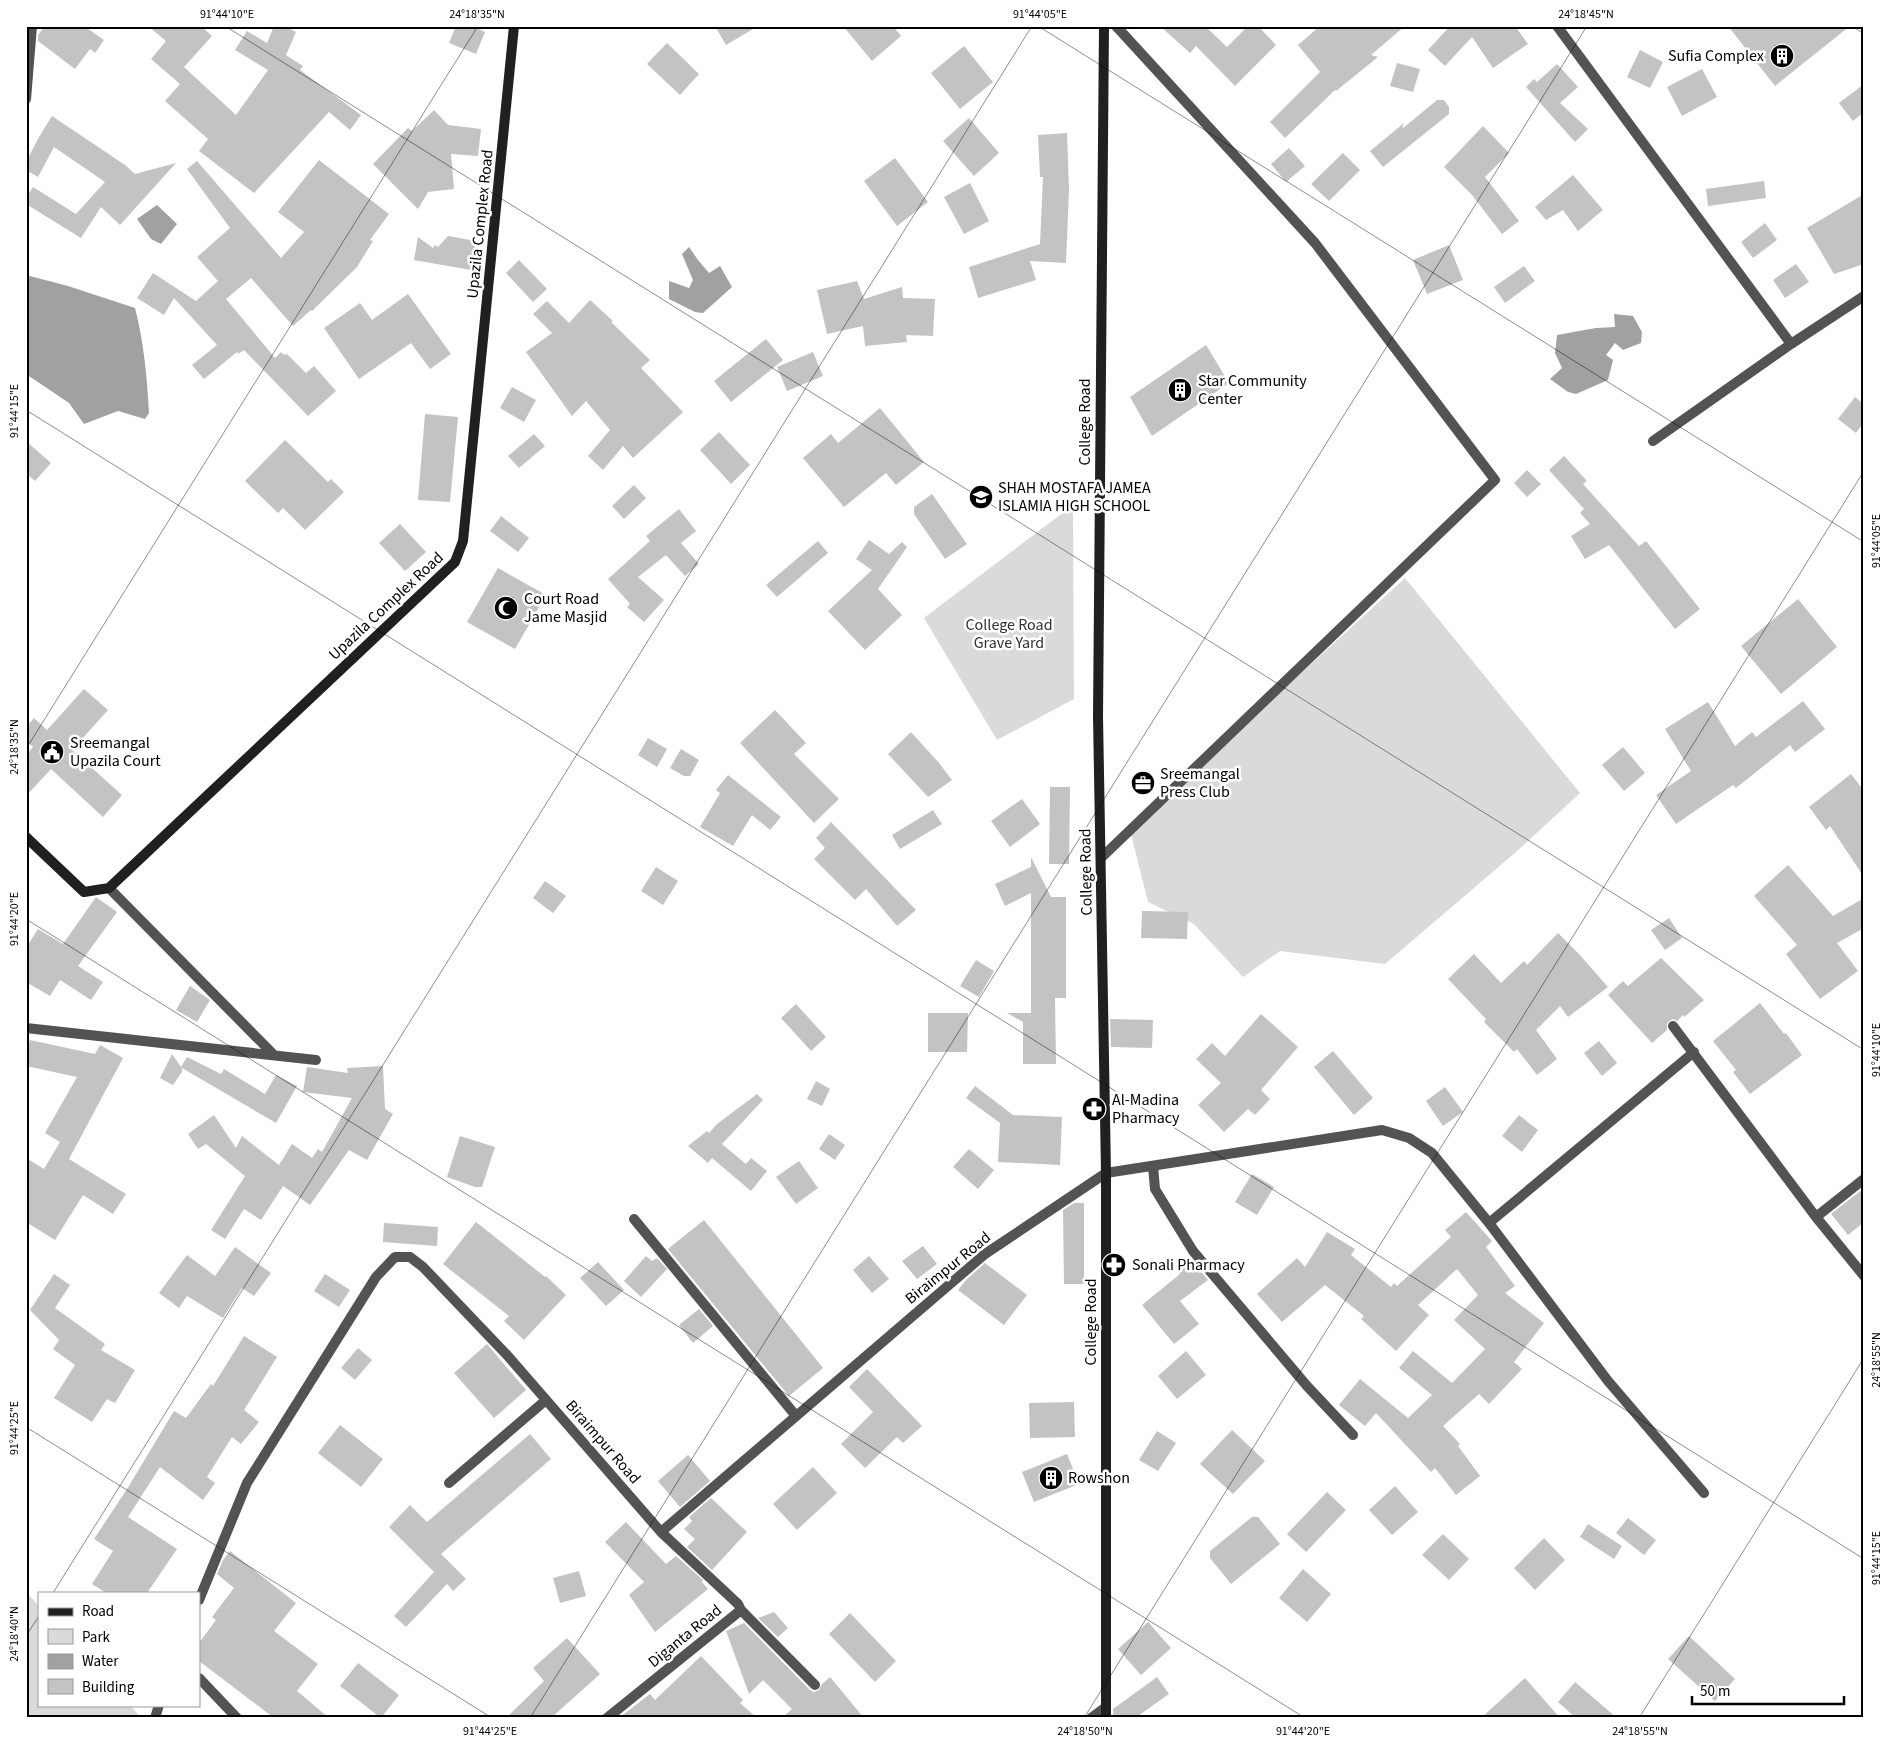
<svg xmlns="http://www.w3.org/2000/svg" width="1890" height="1744" viewBox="0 0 1890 1744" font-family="'Source Sans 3',sans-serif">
<rect width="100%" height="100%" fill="#fff"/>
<path fill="#dadada" d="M1073 505 1074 699 997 740 924 618Z
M1405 578 1580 793 1516 852 1385 964 1280 951 1243 977 1194 924 1148 902 1130 830Z
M26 1592 39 1606V1705H130L141 1718H26Z"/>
<path fill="#a1a1a1" d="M157 205 177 224 161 244 151 239 137 219Z
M689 247 698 260 709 273 720 266 732 287 703 313 695 312 669 299V281L689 288 693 280 682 254Z
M26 275 68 286 135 308C144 343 147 377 149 413L145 419 118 411 84 424 69 403 26 374Z
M1614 314 1633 316 1642 332 1641 343 1623 350 1615 343 1606 355 1613 360 1608 380 1576 394 1568 392 1550 379 1562 368 1555 353 1557 335 1596 328 1615 327Z"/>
<path fill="#c3c3c3" d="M45 26H84L104 40 95 53 90 49 75 69 38 41V35Z
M148 26H201L212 36 184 67 236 115 268 70 235 50 247 31 267 43 274 26H285L296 32 286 55 303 66 300 70 361 115 350 130 329 112 254 193 199 151 208 139 165 101 180 84 151 59 166 41Z
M456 26H472L485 32 476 54 449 43Z
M715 26H758L726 45Z
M843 26H893L901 36 872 61Z
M1160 26H1205L1227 47 1248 26H1258L1276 45 1235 86 1196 46 1190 53Z
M1320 26H1405L1371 55 1378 57 1336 91 1335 90 1285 138 1270 122 1320 72 1298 45Z
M1450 26H1515L1528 44 1493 68 1472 37 1445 66 1428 50Z
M1728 26H1850L1775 86Z
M667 43 699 74 680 95 647 64Z
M964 46 993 82 960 109 931 73Z
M1640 50 1663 62 1650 88 1627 77Z
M1397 63 1420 69 1413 92 1390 86Z
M1557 64 1578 87 1560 103 1588 129 1575 142 1526 87 1534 79 1537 82Z
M1702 69 1717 97 1682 116 1667 87Z
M1864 84V112L1853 121 1839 103Z
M1437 100H1444L1449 107V114L1383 167 1370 151 1404 123 1402 129Z
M434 110 448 125 481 129 478 156 451 154 454 189 428 192 418 209 373 164 408 128 412 131Z
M52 116 125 165 135 174 176 163 120 225 101 207 81 238 26 204V198L33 187 76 214 105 182 54 147 38 177 26 170V162L39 137Z
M969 118 999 153 974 176 943 141Z
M1483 126 1509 153 1485 177 1519 221 1502 234 1472 195 1444 167Z
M1067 133 1069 190 1066 263 1030 261 1036 280 978 298 969 267 1040 244 1043 177H1040L1038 135Z
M1289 148 1305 166 1286 182 1271 164Z
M1343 153 1360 170 1329 201 1311 184Z
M895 158 928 202 897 226 864 181Z
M319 160 389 214 370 240 373 241 357 267 312 311 311 310 293 326 251 278 226 299 275 358 281 352 284 355 287 354 306 373 314 366 336 391 308 416 244 350 238 354 237 352 204 379 192 365 217 345 174 298 164 315 137 298 153 273 196 301 218 281 197 257 230 228 187 169 197 161 281 258 304 232 278 212Z
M1573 175 1603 210 1578 231 1563 210 1546 220 1535 207Z
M1764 181 1766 198 1708 206 1706 189Z
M970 183 989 221 964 234 944 197Z
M1864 194V264L1834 274 1807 228Z
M1765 223 1777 240 1753 258 1741 242Z
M448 236 476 241 471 270 414 260 418 237 433 248 435 245 438 247Z
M1449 245 1463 280 1427 294 1413 260Z
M519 260 547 289 533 302 506 273Z
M1796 264 1809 282 1785 298 1773 280Z
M1524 266 1535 281 1505 303 1494 287Z
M857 281 864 299 902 287 903 298 935 299 933 336 906 335 907 342 865 346 863 326 827 334 817 290Z
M408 294 451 354 430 369 411 343 359 379 324 328 360 303 372 320Z
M590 300 613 321 611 322 650 360 641 368 683 412 633 458 623 446 603 470 588 456 610 430 586 401 572 416 526 352 552 333 533 314 547 301 569 323Z
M766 339 783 360 731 402 714 381Z
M1206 345 1229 383 1152 436 1130 397Z
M813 352 823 376 787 391 777 367Z
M512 387 536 400 524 422 500 408Z
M1855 397 1864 404V422L1856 433 1838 419Z
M880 408 924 462 896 485 886 473 844 507 803 458 831 434 838 443Z
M425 414 458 417 450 502 418 500Z
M719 432 750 465 731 484 700 450Z
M534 434 545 446 519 468 508 456Z
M285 440 328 482 331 479 344 492 305 530 283 508 278 513 245 481Z
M26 441 51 463 35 481 26 473Z
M1564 456 1587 481 1583 484 1639 546 1646 541 1700 609 1675 629 1609 545 1585 559 1571 536 1590 524 1580 513 1584 509 1549 470Z
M1527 470 1541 484 1527 497 1514 483Z
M634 485 646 498 624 519 612 506Z
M932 494 967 544 945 559 914 514V507Z
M679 509 696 531 681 543 699 564 685 576 666 555 638 577 664 600 644 622 627 607 630 604 608 579 650 541 646 536Z
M501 516 529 538 518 552 490 531Z
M400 524 426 552 405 571 379 543Z
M869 540 889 554 902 542 907 547 878 589 902 615 865 650 828 611 872 570 856 559Z
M818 541 828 553 777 597 766 585Z
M498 568 546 595 515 649 467 622Z
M1798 599 1837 647 1781 694 1741 646Z
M84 689 108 710 72 750 122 795 103 817 51 769 26 796V755L33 747 26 741V727L34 718 47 730Z
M1803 701 1825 729 1795 752 1790 745 1736 788 1733 785 1676 824 1656 795 1691 771 1665 729 1708 702 1735 746 1752 732 1756 737Z
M775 710 806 743 794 754 839 799 814 823 740 743Z
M911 732 939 763 952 780 928 797 888 754Z
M648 738 667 749 657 767 638 755Z
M1623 747 1645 773 1624 791 1602 765Z
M681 749 699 760 690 776H684L670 768Z
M1851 774 1864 791V877L1830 826 1826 830 1809 807Z
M728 775 781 817 770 830 752 815 733 846 700 827 720 793 716 790Z
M1050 787H1070L1069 864H1049Z
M1022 799 1040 824 1010 847 991 821Z
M933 810 942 824 900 849 892 835Z
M831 822 916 910 897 926 866 889 855 900 814 859 825 848 816 838Z
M1031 857 1051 897H1066V998H1055L1056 1064H1023V1022L1007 1013H1031V893L1005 906 995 884 1031 867Z
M1788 865 1833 916 1864 898V928L1837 943 1858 971 1820 999 1786 954 1797 945 1754 896Z
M656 867 678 881 663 905 641 891Z
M545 881 566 896 553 913 533 898Z
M96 897 117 912 78 966 103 982 91 1000 60 980 50 996 26 982V948L38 929 63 944Z
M1142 911 1188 912 1187 939 1141 938Z
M1669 918 1682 938 1665 950 1651 930Z
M1558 933 1578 953 1608 987 1568 1017 1560 1006 1536 1030 1557 1059 1537 1075 1517 1049 1514 1052 1484 1022 1486 1019 1448 979 1474 954 1501 983 1524 961 1527 965Z
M1661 958 1704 1000 1684 1017 1683 1015 1677 1021 1673 1019 1669 1021 1667 1024V1030L1652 1043 1608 995 1623 981 1628 986Z
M976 960 994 971 979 997 960 986Z
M190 986 210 1000 197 1022 176 1010Z
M1760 1003 1784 1034 1786 1033 1802 1055 1750 1094 1733 1072 1736 1070 1713 1041Z
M796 1004 826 1037 811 1051 781 1018Z
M928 1013H968L967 1052H928Z
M1261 1014 1298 1047 1261 1090 1270 1099 1255 1115 1248 1109 1224 1132 1198 1105 1221 1083 1196 1059 1212 1043 1225 1056Z
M1110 1019 1153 1020 1152 1048 1111 1047Z
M30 1040 95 1054 100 1045 123 1058 69 1159 126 1194 113 1214 83 1195 55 1240 26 1222V1158L44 1169 60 1142 45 1133 77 1077 26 1066V1055Z
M1599 1041 1617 1063 1602 1076 1584 1053Z
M1333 1051 1373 1098 1354 1115 1314 1067Z
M172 1054 181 1067 187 1057 221 1074 224 1069 265 1094 276 1075 297 1086 276 1123 182 1068V1072L173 1085 160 1078Z
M383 1066 385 1109 393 1114 367 1160 349 1150 310 1205 283 1186 261 1220 244 1209 225 1239 211 1230 245 1176 206 1144 198 1149 188 1134 214 1115 236 1148 242 1136 279 1165 292 1144 312 1158 318 1149 322 1152 352 1098 303 1092 307 1067 348 1073 347 1068Z
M816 1081 830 1089 822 1106 807 1099Z
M975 1086 1013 1115 1062 1117 1060 1165 998 1162 1000 1123 966 1098Z
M1445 1087 1463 1112 1443 1126 1426 1101Z
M757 1094 763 1100 722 1144 746 1164 751 1158 767 1171 751 1191 712 1158 708 1163 688 1146 707 1131 709 1133 717 1124Z
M1519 1115 1538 1130 1522 1152 1502 1136Z
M829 1134 845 1145 835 1160 819 1149Z
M460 1136 495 1147 482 1187H475L447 1177Z
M969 1149 994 1170 978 1189 953 1167Z
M799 1161 818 1188 796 1204 776 1177Z
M1252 1174 1274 1187 1257 1215 1235 1202Z
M1864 1188V1222L1848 1235 1831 1214Z
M1074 1203H1084V1284H1064L1063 1210Z
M1466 1212 1492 1241 1486 1247 1515 1286 1505 1293 1544 1323 1514 1362 1522 1369 1489 1404 1479 1394 1443 1426 1460 1444 1458 1446 1480 1476 1456 1495 1435 1468 1431 1472 1376 1413 1365 1426 1339 1405 1360 1379 1408 1418 1432 1395 1399 1368 1413 1351 1452 1383 1485 1349 1454 1320 1478 1295 1457 1269 1418 1305 1429 1315 1396 1351 1361 1319 1364 1316 1325 1285 1282 1322 1257 1294 1297 1258 1305 1267 1327 1232 1355 1249 1351 1255 1391 1287 1394 1283 1397 1286 1451 1237 1445 1230Z
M704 1220 823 1368 789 1396 668 1249Z
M476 1222 545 1277 546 1276 566 1295 524 1340 504 1321 509 1316 443 1264Z
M384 1223 438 1227 437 1246 383 1242Z
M923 1246 937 1264 917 1279 902 1261Z
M235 1247 271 1273 254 1296 242 1288 223 1318 187 1296 179 1308 159 1293 187 1255 215 1276Z
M646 1256 652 1261 657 1258 667 1269 641 1297 624 1281Z
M869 1256 889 1279 872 1293 853 1270Z
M1192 1261 1208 1280 1180 1301 1199 1324 1174 1344 1142 1305 1180 1274 1178 1271Z
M598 1262 624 1290 606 1306 580 1278Z
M985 1263 1027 1295 1004 1325 958 1290 967 1279Z
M54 1274 70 1285 55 1308 105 1344 101 1350 135 1370 115 1403 107 1399 92 1422 54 1398 75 1365 53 1349 59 1340 30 1310Z
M325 1274 350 1290 339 1307 314 1291Z
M699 1309 713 1326 693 1343 679 1325Z
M244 1336 277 1357 244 1410 259 1422 241 1444 232 1437 207 1477 215 1483 203 1500 160 1467 128 1517 177 1549 147 1593H106L92 1584 113 1551 94 1539 127 1489 174 1411 186 1418 211 1384 213 1386Z
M487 1344 526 1390 494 1418 454 1373Z
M358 1348 372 1360 355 1380 341 1368Z
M1186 1351 1206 1375 1177 1399 1158 1376Z
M867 1369 922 1426 903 1443 897 1437 865 1468 841 1444 873 1412 849 1387Z
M1074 1402 1075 1437 1030 1438 1029 1403Z
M340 1425 383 1459 361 1487 318 1453Z
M1232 1430 1265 1461 1233 1494 1200 1464Z
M1157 1431 1176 1443 1158 1471 1139 1460Z
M530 1434 551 1459 441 1554 466 1579 453 1591 447 1584 406 1627 394 1616 434 1572 389 1527 410 1505 427 1522Z
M1067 1454 1079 1484 1034 1502 1022 1472Z
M688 1455 710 1481 680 1507 658 1481Z
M813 1467 837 1493 797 1530 773 1504Z
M1395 1486 1418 1512 1392 1535 1369 1510Z
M1327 1492 1346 1510 1306 1552 1287 1534Z
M711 1498 747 1532 712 1570 687 1547 695 1539 684 1529 692 1521 689 1517Z
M1252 1517H1258L1280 1544 1231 1584 1210 1558V1551Z
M1628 1518 1656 1540 1644 1555 1616 1533Z
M626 1522 666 1564 676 1556 703 1580 702 1582 708 1589 655 1632 629 1595 644 1582 605 1542Z
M1588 1524 1622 1546 1614 1559 1580 1537Z
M1443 1534 1469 1559 1449 1580 1422 1555Z
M1544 1538 1565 1560 1535 1590 1514 1568Z
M230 1551 296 1603 274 1631 318 1664 297 1691 329 1718H274L199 1661V1643L216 1620 212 1617 234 1588 217 1574 223 1560Z
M1303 1569 1331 1594 1307 1622 1279 1598Z
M579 1571 586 1596 560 1603 553 1578Z
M774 1612 788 1628 778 1637 758 1618Z
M850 1613 896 1661 875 1682 829 1634Z
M1148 1622 1171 1648 1141 1675 1118 1649Z
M744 1623 810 1690 814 1692 819 1690 822 1684 830 1677 864 1718H782L792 1709 763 1680 749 1694 726 1631Z
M1689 1636 1735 1679 1715 1701 1668 1659Z
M567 1638 600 1674 551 1718H506L544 1681 533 1668Z
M701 1656 743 1700 740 1703 757 1718H619L650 1694 655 1700Z
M358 1663 399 1695 381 1718 340 1686Z
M1157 1677 1169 1694 1135 1718H1113V1709Z
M1525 1678 1560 1718H1481Z
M1575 1682 1617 1718H1576L1558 1702Z"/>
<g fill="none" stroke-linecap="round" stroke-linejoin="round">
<path stroke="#535353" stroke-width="10" d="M1557 26 1791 344
M26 99 32 26
M1653 441 1791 344 1864 296
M1101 858 1495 480 1315 243 1116 26
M109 888 274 1055
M1673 1026 1816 1217 1864 1276
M26 1028 316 1060
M1153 1166 1155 1189 1193 1251 1307 1386 1353 1435
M1816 1217 1864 1179
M634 1219 796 1416
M1489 1223 1694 1052
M449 1483 546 1400
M199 1600 247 1483 376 1277 395 1257H410L423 1267 507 1355 661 1532 985 1254 1106 1173 1382 1130 1409 1138 1432 1153 1489 1223 1608 1381 1704 1493
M741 1610 815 1685
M199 1678 237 1718
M155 1718 159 1705
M607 1718 741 1610 738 1604 661 1532
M1091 1718 1106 1707"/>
<path stroke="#202020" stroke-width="10" d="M1104 26 1098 716 1106 1173V1718
M26 837 84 892 109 888 455 562 463 541 514 26"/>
</g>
<path fill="none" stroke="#000" stroke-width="1" stroke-opacity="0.45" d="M225 26 1864 1050M1038 26 1864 542M1852 26 1864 34M26 410 1864 1559M26 749 478 26M26 919 1305 1718M26 1427 492 1718M53 1593 1032 26M26 1636 39 1616M530 1718 1587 26M1084 1718 1864 471M1639 1718 1864 1358"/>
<defs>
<g id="building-disc" transform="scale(1.25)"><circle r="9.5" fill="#000" stroke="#fff"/><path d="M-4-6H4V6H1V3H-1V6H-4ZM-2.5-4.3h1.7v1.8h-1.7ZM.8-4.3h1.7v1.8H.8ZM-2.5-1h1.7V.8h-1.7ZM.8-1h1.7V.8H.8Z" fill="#fff"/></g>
<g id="school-disc" transform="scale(1.25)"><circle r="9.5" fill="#000" stroke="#fff"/><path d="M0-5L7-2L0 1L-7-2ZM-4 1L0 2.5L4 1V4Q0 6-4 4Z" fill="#fff"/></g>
<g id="mosque-disc" transform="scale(1.25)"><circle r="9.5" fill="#000" stroke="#fff"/><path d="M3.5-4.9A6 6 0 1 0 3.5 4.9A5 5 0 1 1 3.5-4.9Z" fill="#fff"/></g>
<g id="civic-disc" transform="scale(1.25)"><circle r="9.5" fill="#000" stroke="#fff"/><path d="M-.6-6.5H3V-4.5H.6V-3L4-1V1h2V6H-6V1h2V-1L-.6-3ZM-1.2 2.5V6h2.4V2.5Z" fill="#fff"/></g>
<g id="office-disc" transform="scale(1.25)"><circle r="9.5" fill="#000" stroke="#fff"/><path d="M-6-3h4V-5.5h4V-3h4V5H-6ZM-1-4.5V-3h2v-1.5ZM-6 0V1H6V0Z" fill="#fff"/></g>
<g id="pharmacy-disc" transform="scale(1.25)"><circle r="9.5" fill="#000" stroke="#fff"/><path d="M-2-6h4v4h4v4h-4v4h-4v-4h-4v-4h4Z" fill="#fff"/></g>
</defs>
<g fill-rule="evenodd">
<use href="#building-disc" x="1782" y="56"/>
<use href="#building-disc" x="1180" y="390"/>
<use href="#school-disc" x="981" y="497"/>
<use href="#mosque-disc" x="506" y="608"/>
<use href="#civic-disc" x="52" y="752"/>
<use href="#office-disc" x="1143" y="783"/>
<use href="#pharmacy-disc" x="1094" y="1109"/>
<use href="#pharmacy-disc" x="1114" y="1265"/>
<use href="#building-disc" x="1051" y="1478"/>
</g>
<g text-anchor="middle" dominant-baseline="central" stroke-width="5" stroke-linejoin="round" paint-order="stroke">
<g font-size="16" fill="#000" stroke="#fff" text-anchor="start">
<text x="1764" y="56" text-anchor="end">Sufia Complex</text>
<text x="1198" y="381">Star Community<tspan x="1198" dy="18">Center</tspan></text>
<text x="998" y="488">SHAH MOSTAFA JAMEA<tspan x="998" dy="18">ISLAMIA HIGH SCHOOL</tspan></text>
<text x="524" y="599">Court Road<tspan x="524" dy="18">Jame Masjid</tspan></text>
<text x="70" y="743">Sreemangal<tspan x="70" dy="18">Upazila Court</tspan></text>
<text x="1160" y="774">Sreemangal<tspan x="1160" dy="18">Press Club</tspan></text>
<text x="1112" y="1100">Al-Madina<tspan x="1112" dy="18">Pharmacy</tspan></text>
<text x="1132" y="1265">Sonali Pharmacy</text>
<text x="1068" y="1478">Rowshon</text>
</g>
<g font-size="16" fill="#000" stroke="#fff">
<text transform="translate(480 224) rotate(-84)">Upazila Complex Road</text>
<text transform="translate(1085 422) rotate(-90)">College Road</text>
<text transform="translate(386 606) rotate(-43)">Upazila Complex Road</text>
<text transform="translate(1086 872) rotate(-91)">College Road</text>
<text transform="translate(948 1268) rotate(-39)">Biraimpur Road</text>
<text transform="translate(1091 1322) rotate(-90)">College Road</text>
<text transform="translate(603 1442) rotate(49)">Biraimpur Road</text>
<text transform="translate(685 1636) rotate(-39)">Diganta Road</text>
</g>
<g font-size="16" fill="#313131" stroke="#fff">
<text x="1009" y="625">College Road<tspan x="1009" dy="18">Grave Yard</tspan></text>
</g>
</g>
<rect width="1890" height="1744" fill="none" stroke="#ffffff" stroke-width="55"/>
<rect x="38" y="1592" width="162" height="115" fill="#ffffff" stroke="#999999"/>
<rect x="48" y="1608" width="25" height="8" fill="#202020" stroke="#999999"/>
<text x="82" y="1616" font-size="15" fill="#000000">Road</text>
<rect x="48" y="1629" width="25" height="15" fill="#dadada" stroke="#999999"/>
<text x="82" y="1642" font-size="15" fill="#000000">Park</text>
<rect x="48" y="1654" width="25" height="15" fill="#a1a1a1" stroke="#999999"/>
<text x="82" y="1666" font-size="15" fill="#000000">Water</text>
<rect x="48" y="1679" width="25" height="15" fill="#c3c3c3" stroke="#999999"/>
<text x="82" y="1692" font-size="15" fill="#000000">Building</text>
<path d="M1692 1696v8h152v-8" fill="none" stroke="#000000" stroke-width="2.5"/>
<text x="1700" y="1696" font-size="15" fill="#000000" stroke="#ffffff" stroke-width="4" paint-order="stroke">50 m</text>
<rect x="28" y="28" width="1834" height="1688" fill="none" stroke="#000" stroke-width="2"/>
<g font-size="12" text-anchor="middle" fill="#000">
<text x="227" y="18">91°44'10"E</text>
<text x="477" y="18">24°18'35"N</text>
<text x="1040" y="18">91°44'05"E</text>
<text x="1586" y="18">24°18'45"N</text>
<text transform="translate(14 411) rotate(-90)" y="4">91°44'15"E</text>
<text transform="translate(1876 541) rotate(-90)" y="4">91°44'05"E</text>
<text transform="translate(14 747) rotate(-90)" y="4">24°18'35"N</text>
<text transform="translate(14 919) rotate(-90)" y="4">91°44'20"E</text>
<text transform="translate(1876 1050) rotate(-90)" y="4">91°44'10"E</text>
<text transform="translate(1876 1360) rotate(-90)" y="4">24°18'55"N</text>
<text transform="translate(14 1428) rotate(-90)" y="4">91°44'25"E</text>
<text transform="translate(1876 1558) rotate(-90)" y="4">91°44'15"E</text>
<text transform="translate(14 1634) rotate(-90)" y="4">24°18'40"N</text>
<text x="490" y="1735">91°44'25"E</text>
<text x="1085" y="1735">24°18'50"N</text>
<text x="1303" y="1735">91°44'20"E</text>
<text x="1640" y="1735">24°18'55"N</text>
</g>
</svg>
